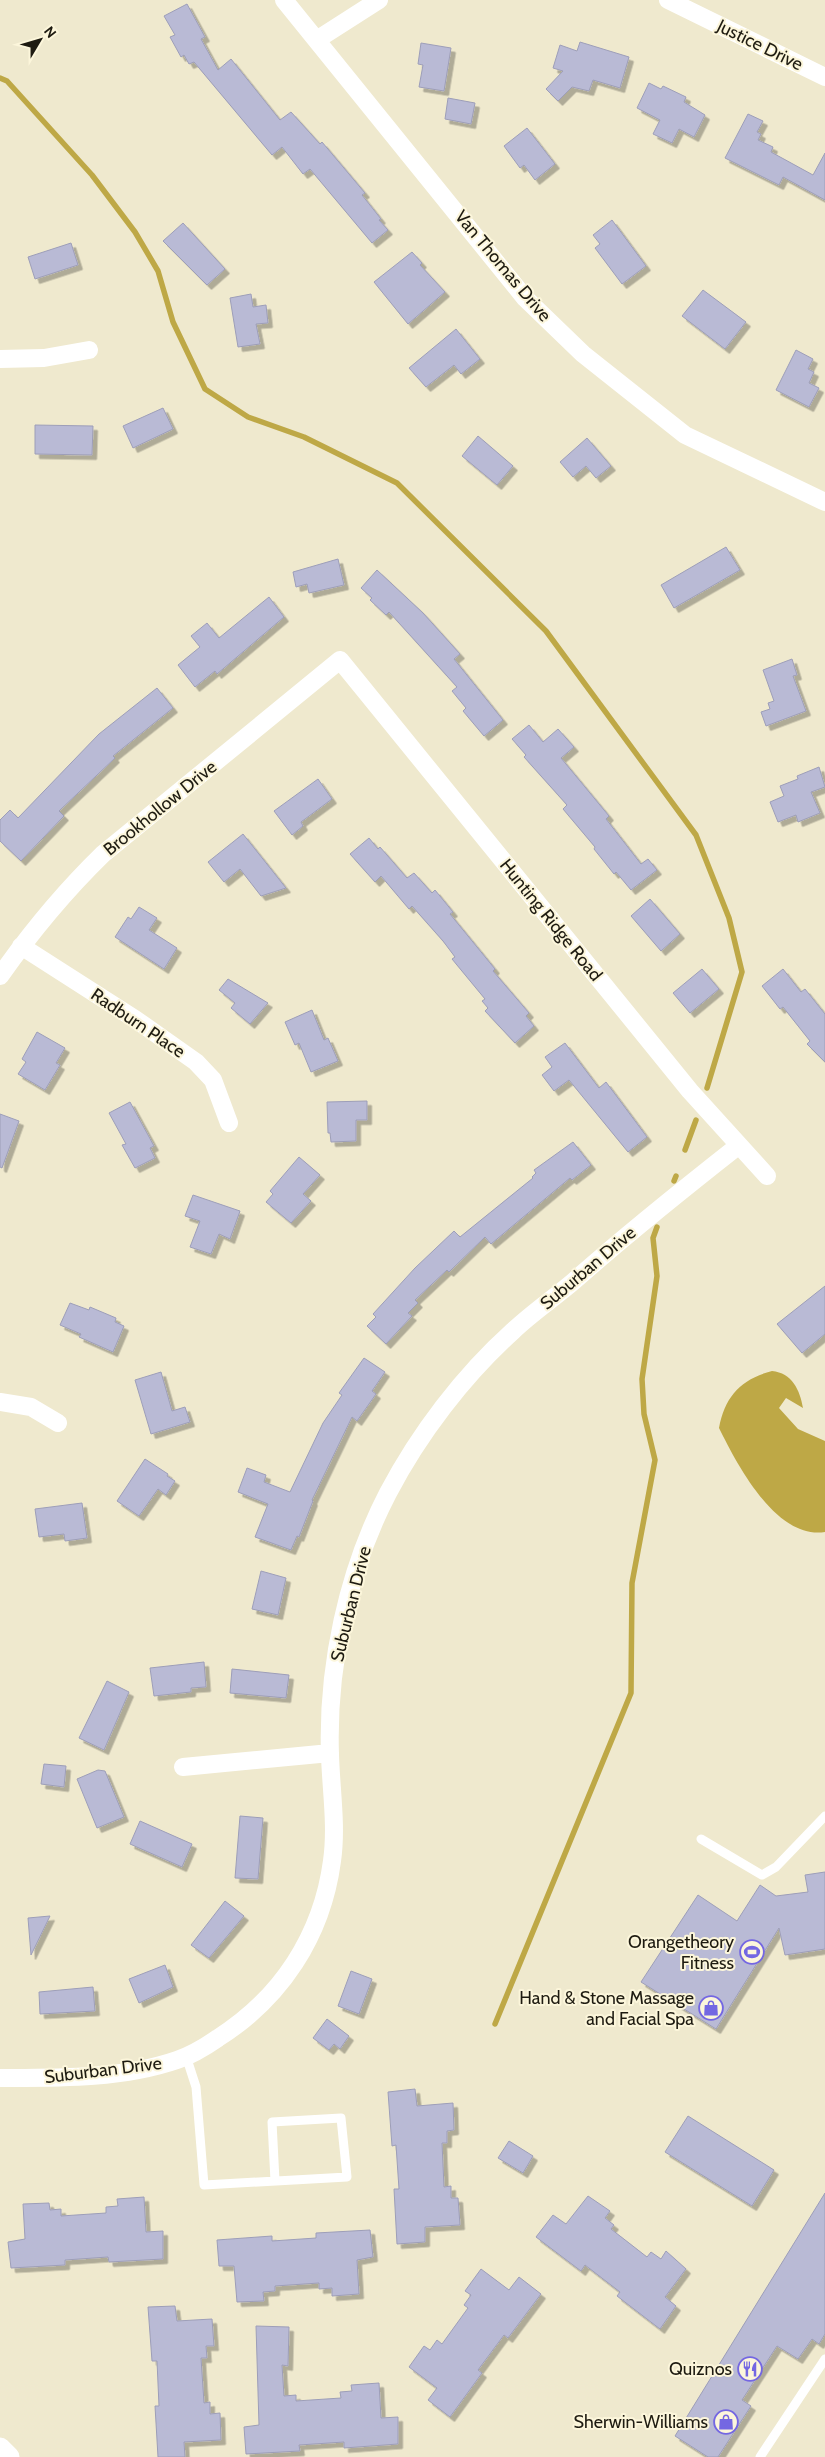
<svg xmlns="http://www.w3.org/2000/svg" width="825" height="2457" viewBox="0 0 825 2457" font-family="Cabin,sans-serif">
<defs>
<filter id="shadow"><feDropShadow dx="4.5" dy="4.5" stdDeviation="0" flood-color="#0004"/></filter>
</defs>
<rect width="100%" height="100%" fill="#efe9ce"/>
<path fill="#bea846" d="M772 1371C792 1373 800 1390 803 1408L786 1398 779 1408 798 1429 825 1441V1532C776 1540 737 1464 719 1428 725 1396 741 1379 772 1371Z"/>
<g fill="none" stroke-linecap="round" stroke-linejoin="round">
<path stroke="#bea846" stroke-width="5.5" d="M0 78 7 81 92 175 135 232 158 271 173 322 205 389 248 417 304 437 397 483 546 631 696 835 729 918 742 972 707 1088
M685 1150 696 1120
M674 1181 676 1176
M495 2024 631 1693 632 1583 655 1460 644 1414 642 1379 657 1276 653 1238 657 1227"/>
</g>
<path fill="#b9bad5" stroke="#9d9eb8" filter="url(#shadow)" d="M187 4 205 37 201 39 218 70 231 59 280 120 291 112 320 144 322 142 365 193 362 195 381 219 379 220 388 230 372 243 310 169 303 174 282 147 272 155 194 62 189 64 184 55 181 57 170 37 175 35 164 16Z
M580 42 629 57 620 88 593 80 589 91 572 87 558 101 546 89 563 71 553 68 560 45 577 51Z
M421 43 451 48 444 91 419 87 423 65 418 64Z
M649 83 661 89 663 86 686 97 684 102 705 115 694 137 679 129 672 143 653 134 660 120 637 108Z
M448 98 475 103 471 124 445 119Z
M748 114 763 121 757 132 761 134 758 140 773 147 771 152 813 175 825 153V200L783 177 779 185 725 158Z
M527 128 555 164 535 180 524 165 520 168 504 146Z
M612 220 646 266 622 284 595 248 600 244 593 235Z
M183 223 225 269 207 285 163 241Z
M71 243 78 265 35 279 28 257Z
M412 252 422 263 420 265 445 292 408 324 374 282Z
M703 290 746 322 725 349 682 316Z
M251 294 253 307 266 305 268 323 256 324 260 344 238 347 230 298Z
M456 329 480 359 461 374 454 365 426 387 409 368Z
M796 350 813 359 808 369 814 372 809 383 819 388 809 407 776 390Z
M163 408 173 429 133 448 123 426Z
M35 425 93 426 92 455 35 454Z
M478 436 513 466 497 485 462 456Z
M587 438 611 466 596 478 586 466 573 477 560 462Z
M726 547 740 570 674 608 661 585Z
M338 559 344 585 309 593 307 584 296 587 293 572Z
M377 570 423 613 460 654 454 659 503 720 484 736 463 711 466 708 452 691 457 687 389 612 386 615 370 600 372 598 361 588Z
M269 597 284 617 217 674 215 671 195 687 178 665 200 647 191 636 207 623 219 638Z
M792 659 797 675 793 676 806 711 766 726 761 712 770 709 768 703 774 701 763 670Z
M157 688 173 708 113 756 115 758 59 811 64 816 21 861 0 841V820L10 810 18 818 99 734Z
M529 725 543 742 558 729 574 747 561 758 609 816 606 819 641 864 648 859 657 870 631 890 616 872 614 874 594 849 595 847 563 809 567 805 524 757 526 755 512 739Z
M819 767 825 787 811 792 820 813 798 822 796 815 778 822 770 802 784 796 780 786 798 779 797 776Z
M318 779 332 799 301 822 303 826 292 835 274 811Z
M243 834 286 888 261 896 240 869 224 882 208 862Z
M369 838 378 849 380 847 407 878 414 873 432 893 435 890 453 912 450 914 495 969 493 971 529 1013 526 1016 534 1026 515 1043 485 1011 488 1008 482 1001 485 999 452 959 455 957 443 941 412 906 409 909 381 876 375 882 350 854Z
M650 899 680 934 661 951 631 916Z
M139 907 157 918 149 930 177 948 164 969 115 937 128 917 131 919Z
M702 969 719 989 690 1013 673 993Z
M783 969 801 992 805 989 825 1014V1062L807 1044 810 1041 783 1007 780 1009 762 986Z
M228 979 268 1003 250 1024 231 1008 235 1003 219 990Z
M312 1010 324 1040 328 1038 338 1061 311 1072 299 1043 295 1045 285 1022Z
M37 1032 65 1048 56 1063 60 1065 45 1090 18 1074 26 1062 22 1059Z
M565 1043 599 1088 606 1082 647 1137 628 1152 569 1080 554 1091 542 1075 552 1067 545 1057Z
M367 1101V1120H356V1141L331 1142 330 1133H328L327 1102Z
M130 1102 154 1146 150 1148 155 1158 135 1168 122 1145 126 1144 109 1113Z
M0 1114 19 1121 2 1168 0 1167Z
M573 1142 591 1165 572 1180 570 1178 491 1244 485 1237 449 1272 447 1270 415 1300 418 1303 408 1313 412 1316 386 1344 367 1326 376 1317 373 1314 415 1268 454 1231 460 1237 533 1178 532 1177 536 1173 534 1170Z
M299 1157 320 1175 303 1194 311 1201 291 1223 266 1202 273 1194 270 1191Z
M193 1195 240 1211 230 1239 219 1234 211 1254 190 1247 200 1221 185 1216Z
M825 1286V1334L802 1353 777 1324Z
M70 1303 89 1310 90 1307 116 1318 115 1322 124 1326 113 1352 79 1337 81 1334 60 1325Z
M364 1358 385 1372 372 1391 376 1394 357 1421 352 1417 312 1500 313 1501 299 1537 297 1536 291 1550 255 1537 268 1504 238 1492 247 1468 266 1475 264 1482 290 1492 323 1423 342 1395 339 1393Z
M161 1372 172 1411 185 1407 190 1422 151 1434 135 1380Z
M145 1459 168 1474 167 1476 175 1481 166 1495 158 1489 139 1516 117 1501Z
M82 1503 87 1538 65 1541 64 1534 39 1537 35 1509Z
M261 1571 286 1578 278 1615 252 1609Z
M204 1662 206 1687 191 1688V1692L154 1696 150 1668Z
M232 1669 289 1675 286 1698 230 1693Z
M107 1681 129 1692 104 1750 79 1738Z
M44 1764 66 1766 64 1787 41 1784Z
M98 1770 105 1771 124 1817 97 1828 77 1779Z
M240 1816 263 1818 258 1879 235 1878Z
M140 1821 192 1844 182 1867 130 1844Z
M825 1872V1949L785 1955 779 1928 716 2029 641 1982 698 1895 737 1921 760 1885 776 1896 808 1892 805 1875Z
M225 1901 244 1916 209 1958 191 1945Z
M50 1916 31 1955 28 1918Z
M165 1965 173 1987 139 2003 129 1979Z
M351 1971 372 1979 359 2014 338 2006Z
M93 1987 95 2011 40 2014 39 1992Z
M327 2019 349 2036 340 2049 334 2044 329 2050 313 2038Z
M415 2089 417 2106 453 2103 454 2130 447 2131V2143H442L444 2187 451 2186V2198H458L460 2225 425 2227V2242L397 2244 394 2189H399L396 2145 392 2146 388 2092Z
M688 2116 774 2170 752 2206 665 2152Z
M509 2141 533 2156 523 2173 498 2158Z
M825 2193V2334L819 2344 812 2339 798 2359 777 2346 742 2400 751 2406 718 2457H708L675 2436Z
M588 2196 610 2211 605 2218 614 2225 611 2229 647 2257 651 2252 661 2259 666 2251 686 2269 665 2297 676 2306 660 2329 617 2296 620 2292 585 2265 581 2271 536 2237 553 2215 566 2224Z
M144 2197 146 2232 163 2231V2259L109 2262 108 2257 65 2260V2265L11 2268 8 2242 25 2239 23 2204 49 2203 50 2210 61 2209V2216L106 2213V2207L118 2206 117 2199Z
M370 2230 373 2257 357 2260 359 2294 332 2296V2288L319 2289V2283L275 2286V2291L263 2292 264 2301 237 2302 234 2266H219L217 2240 272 2236V2241L316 2238V2233Z
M481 2269 509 2290 519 2277 541 2294 508 2338 504 2335 478 2370 482 2373 450 2417 428 2400 437 2388 409 2367 424 2346 430 2350 437 2340 442 2344 468 2308 464 2305 471 2295 465 2291Z
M175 2306 177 2321 212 2319 214 2346H206L207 2358H201L204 2403 210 2402V2414L220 2413 221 2440 184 2442 185 2457H158L155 2406H159L157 2361H152L148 2307Z
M256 2326 289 2327 288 2366 282 2365 284 2396 296 2395V2401L341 2398 340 2392 352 2391 351 2385 379 2383 381 2418 398 2417V2444L344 2448V2442L299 2445 300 2451 246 2454 244 2427 259 2425Z"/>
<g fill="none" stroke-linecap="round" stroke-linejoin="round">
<path stroke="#fff" stroke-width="9" d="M701 1839 762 1875 776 1867 825 1816
M186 2056 196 2087 204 2185 347 2177 341 2118 272 2122 275 2181
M760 2457 825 2359"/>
<path stroke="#fff" stroke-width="18" d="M284 0 525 298 583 354 685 435 825 502
M668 0 825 77
M318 39 379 0
M0 359 44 358 89 350
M21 946 135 1019 196 1062 213 1080 229 1123
M0 976C31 932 64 892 103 854L340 660 690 1091 767 1176
M0 1402 31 1407 58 1423
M183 1767 330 1753
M0 2078C58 2078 122 2079 177 2060 192 2055 205 2047 218 2038 281 1998 322 1936 332 1861 337 1826 331 1790 330 1755 327 1667 347 1572 388 1493 419 1434 463 1376 513 1331 532 1313 554 1298 574 1281 627 1234 682 1190 738 1146"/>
<path stroke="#fff" stroke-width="21" d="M0 2448 9 2457"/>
</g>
<defs>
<g id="stadium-ring" transform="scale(1.25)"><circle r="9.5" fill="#fcf6db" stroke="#7467e2" stroke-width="1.5"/><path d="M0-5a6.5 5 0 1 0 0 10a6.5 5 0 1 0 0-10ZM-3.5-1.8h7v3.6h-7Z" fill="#7467e2"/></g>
<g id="shop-ring" transform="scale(1.25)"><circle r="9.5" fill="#fcf6db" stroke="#7467e2" stroke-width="1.5"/><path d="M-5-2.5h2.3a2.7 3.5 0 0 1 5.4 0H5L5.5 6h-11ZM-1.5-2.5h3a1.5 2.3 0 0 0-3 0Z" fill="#7467e2"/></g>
<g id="restaurant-ring" transform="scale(1.25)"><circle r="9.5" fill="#fcf6db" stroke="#7467e2" stroke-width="1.5"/><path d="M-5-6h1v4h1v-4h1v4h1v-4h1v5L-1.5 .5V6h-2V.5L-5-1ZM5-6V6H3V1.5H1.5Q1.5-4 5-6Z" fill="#7467e2"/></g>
</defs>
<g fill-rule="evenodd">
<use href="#stadium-ring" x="752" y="1952"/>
<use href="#shop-ring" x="711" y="2008"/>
<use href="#restaurant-ring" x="750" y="2369"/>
<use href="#shop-ring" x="726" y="2422"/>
</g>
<g text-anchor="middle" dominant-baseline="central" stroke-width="4" stroke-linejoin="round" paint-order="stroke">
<g font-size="18" fill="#1e1b11" stroke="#fcf6db">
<text transform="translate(760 45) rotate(26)">Justice Drive</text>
<text transform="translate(503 266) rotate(50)">Van Thomas Drive</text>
<text transform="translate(160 808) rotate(-39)">Brookhollow Drive</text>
<text transform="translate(551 920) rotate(51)">Hunting Ridge Road</text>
<text transform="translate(138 1023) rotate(34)">Radburn Place</text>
<text transform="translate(588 1268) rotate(-40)">Suburban Drive</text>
<text transform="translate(351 1604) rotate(-76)">Suburban Drive</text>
<text transform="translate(103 2070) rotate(-7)">Suburban Drive</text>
</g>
<g font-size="18" fill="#1e1b11" stroke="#fcf6db" text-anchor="end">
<text x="734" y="1942">Orangetheory<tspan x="734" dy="21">Fitness</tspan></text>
<text x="694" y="1998">Hand &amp; Stone Massage<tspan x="694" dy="21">and Facial Spa</tspan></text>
<text x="732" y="2369">Quiznos</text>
<text x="708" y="2422">Sherwin-Williams</text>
</g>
</g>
<g transform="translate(40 40) rotate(52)" stroke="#fcf6db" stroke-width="4" paint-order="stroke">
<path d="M0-4L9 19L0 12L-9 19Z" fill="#1e1b11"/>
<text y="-8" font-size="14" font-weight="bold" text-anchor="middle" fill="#1e1b11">N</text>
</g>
</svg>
